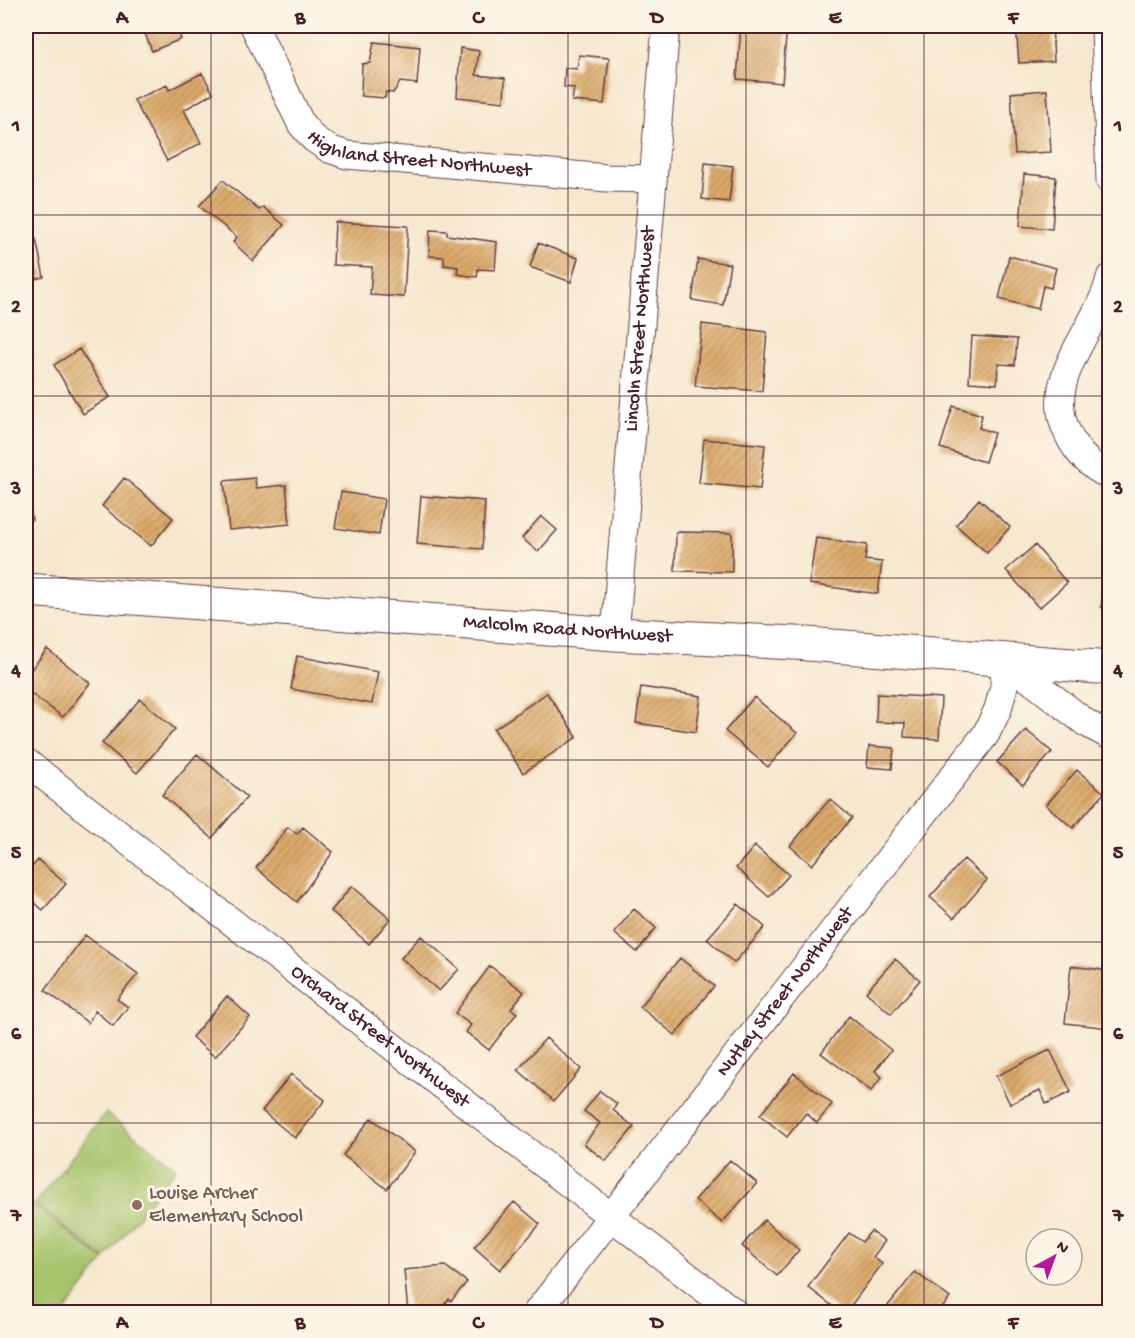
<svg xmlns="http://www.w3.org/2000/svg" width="1135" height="1338" viewBox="0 0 1135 1338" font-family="'Gochi Hand',sans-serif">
<defs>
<pattern id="building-hatch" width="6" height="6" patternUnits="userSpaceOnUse" patternTransform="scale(1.5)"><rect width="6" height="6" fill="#dcaa6b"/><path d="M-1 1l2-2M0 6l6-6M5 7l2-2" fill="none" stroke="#b48a58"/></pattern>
</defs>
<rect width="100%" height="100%" fill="#fcf5e5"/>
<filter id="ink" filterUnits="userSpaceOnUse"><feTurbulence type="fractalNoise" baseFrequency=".0167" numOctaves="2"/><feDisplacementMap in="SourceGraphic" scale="12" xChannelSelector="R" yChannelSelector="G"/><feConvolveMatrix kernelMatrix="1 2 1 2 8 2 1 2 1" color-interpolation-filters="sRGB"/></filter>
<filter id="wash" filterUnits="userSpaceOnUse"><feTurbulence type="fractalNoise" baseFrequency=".008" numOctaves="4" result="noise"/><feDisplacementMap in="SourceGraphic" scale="24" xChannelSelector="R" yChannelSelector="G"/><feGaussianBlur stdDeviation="1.35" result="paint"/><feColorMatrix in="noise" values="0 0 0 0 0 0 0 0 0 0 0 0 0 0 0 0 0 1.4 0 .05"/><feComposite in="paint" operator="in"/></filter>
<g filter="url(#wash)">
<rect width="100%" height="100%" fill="#f6e8cf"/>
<path fill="#a5c36b" stroke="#78714b" stroke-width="1.5" d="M106 1113 176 1168 105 1259 35 1204Z
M26 1200 104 1260 65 1312H36L26 1304Z"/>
<g id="blocks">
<path fill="url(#building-hatch)" d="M142 26H175L181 39 152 51Z
M741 26H787L782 83 737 79Z
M1016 26H1052L1054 61 1019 63Z
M374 42 420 47 417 84 400 82 393 93 386 92 385 98 361 96 362 64 370 63Z
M460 48 479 51 476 75 505 78 504 102 457 97Z
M579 55 609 58 604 104 572 101 574 88 564 87 565 68 577 69Z
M202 73 213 93 184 110 201 143 167 161 134 100 167 85 169 90Z
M1047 90 1051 152 1015 154 1011 93Z
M705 163 733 166 729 202 702 199Z
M1024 174 1056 177 1052 229 1020 226Z
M223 180 259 210 263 207 284 225 253 261 233 242 237 237 199 206Z
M335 222 408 226 404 297 370 295 372 267 333 265Z
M430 230 447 231V235L497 242 495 270 478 269 477 277 457 274 458 267 444 265V257L429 256Z
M36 239 44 277 26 281V242Z
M538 243 578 258 571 282 530 267Z
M1009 256 1056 268 1051 288 1043 286 1038 309 999 299Z
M698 259 730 264 723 305 692 300Z
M702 324 767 332 762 391 695 386Z
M972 336 1017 339 1015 365 998 364 997 384 969 382Z
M79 349 110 397 83 414 54 365Z
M953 406 982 415 979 428 994 433 985 462 940 448Z
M704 439 765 445 760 489 699 483Z
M124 478 173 518 151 546 102 506Z
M255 478 256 488 286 485 290 524 229 530 224 481Z
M26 483H27L32 520 26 521Z
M341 492 384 499 379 535 335 528Z
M421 496 485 501 482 549 417 544Z
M979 499 1010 527 987 553 956 525Z
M541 516 557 530 538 552 522 538Z
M676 532 732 533V572L675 571Z
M816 538 867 545 865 560 882 562 878 594 809 584Z
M1035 545 1067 583 1039 608 1006 570Z
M1107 574H1110V608L1101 607Z
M47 649 90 683 63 717 26 690V676Z
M297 656 378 672 372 704 291 689Z
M641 687 701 696 696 732 636 723Z
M547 693 577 737 523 773 494 729Z
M877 694 941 698 939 739 904 737 905 723 876 722Z
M754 697 797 733 768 767 725 731Z
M140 699 175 729 137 773 102 743Z
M1026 730 1052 752 1023 785 997 762Z
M869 746 894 748 892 769 867 767Z
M197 754 247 797 212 838 162 795Z
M1077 770 1104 793 1073 828 1046 805Z
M830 799 852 818 812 865 790 846Z
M288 827 297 834 303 827 333 852 297 902 256 868Z
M755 846 789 875 769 897 736 868Z
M964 859 987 880 954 918 930 897Z
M38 860 66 884 43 910 26 895V874Z
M352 886 390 919 369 944 331 911Z
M738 904 765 927 734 963 707 939Z
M634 909 656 928 637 952 614 933Z
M85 935 138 974 117 999 128 1007 113 1026 95 1011 88 1023 45 990Z
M421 936 459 969 439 991 401 958Z
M680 958 714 986 675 1035 640 1007Z
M895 959 920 980 891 1014 866 992Z
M490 966 524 992 511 1009 517 1013 489 1050 466 1032 471 1025 455 1013Z
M1071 966 1110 971V1028L1065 1023Z
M227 996 250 1017 215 1057 192 1037Z
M849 1016 891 1050 875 1071 882 1077 871 1091 821 1053Z
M546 1038 581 1069 554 1101 518 1070Z
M1050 1050 1071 1092 1046 1104 1040 1090 1010 1104 996 1076Z
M794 1073 832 1104 817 1123 806 1113 787 1137 760 1115Z
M291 1074 325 1100 295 1138 262 1111Z
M600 1091 617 1104 613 1110 634 1127 606 1161 584 1144 600 1123 584 1111Z
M371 1118 415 1152 387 1189 343 1155Z
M730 1160 757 1183 722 1223 695 1200Z
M514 1202 540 1224 500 1270 474 1247Z
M764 1220 799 1250 777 1276 742 1246Z
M871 1231 885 1241 873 1257 882 1264 846 1312H840L808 1287 849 1233 862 1242Z
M445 1266 467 1282 451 1301 449 1299 443 1306 451 1312H408L404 1270Z
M915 1272 950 1298 939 1312H883Z"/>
</g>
</g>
<g filter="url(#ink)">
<use href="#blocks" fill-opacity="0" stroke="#643d44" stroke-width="1.5"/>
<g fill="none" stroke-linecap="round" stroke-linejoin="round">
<g stroke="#643d44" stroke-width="29">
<g id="minor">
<path id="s1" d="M254 26 301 124 314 139 329 149 347 155 607 178 653 179"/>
<path d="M1105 26 1110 181"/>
<path d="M1110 278C1098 329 1040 379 1068 434 1077 453 1091 467 1110 476"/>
<path id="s2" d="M615 634 666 26"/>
<path d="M1005 660 1086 723 1110 736"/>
<path id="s3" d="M26 762 734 1312"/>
<path id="s4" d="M537 1312 986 734 998 709 1004 686 1005 660"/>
</g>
</g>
<g stroke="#643d44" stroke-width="35">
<g id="major">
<path id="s5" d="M26 590 615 634 795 643 1110 668"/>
</g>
</g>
<use href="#minor" stroke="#fff" stroke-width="27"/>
<use href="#major" stroke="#fff" stroke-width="33"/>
</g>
</g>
<path fill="none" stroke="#4a1f2b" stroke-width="1.5" stroke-opacity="0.55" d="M211 26V1312M389 26V1312M568 26V1312M746 26V1312M924 26V1312M26 215H1110M26 396H1110M26 578H1110M26 760H1110M26 942H1110M26 1123H1110"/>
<circle fill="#8d6e63" stroke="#fcf5e5" stroke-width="2" cx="137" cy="1205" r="6"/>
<g text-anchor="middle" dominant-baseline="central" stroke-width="6" stroke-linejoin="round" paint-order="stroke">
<g font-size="20" fill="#4a1f2b" stroke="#fcf5e5">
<text stroke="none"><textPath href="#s1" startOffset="236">Highland Street Northwest</textPath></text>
<text stroke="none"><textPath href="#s2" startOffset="306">Lincoln Street Northwest</textPath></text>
<text stroke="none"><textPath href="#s5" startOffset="543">Malcolm Road Northwest</textPath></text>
<text stroke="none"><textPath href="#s4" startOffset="405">Nutley Street Northwest</textPath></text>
<text stroke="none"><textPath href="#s3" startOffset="448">Orchard Street Northwest</textPath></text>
</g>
<g font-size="20" fill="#785e54" stroke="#fcf5e5" text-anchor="start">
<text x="149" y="1194">Louise Archer<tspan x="149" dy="23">Elementary School</tspan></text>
</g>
</g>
<rect width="1135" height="1338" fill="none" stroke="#fcf5e5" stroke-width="66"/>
<g transform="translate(1054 1257) rotate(41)"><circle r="28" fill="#fcf5e5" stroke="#b59f9b" stroke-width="1.5"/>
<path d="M0-4.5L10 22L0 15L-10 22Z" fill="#b5179e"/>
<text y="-9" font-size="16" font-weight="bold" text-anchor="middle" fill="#4a1f2b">N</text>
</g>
<rect x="33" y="33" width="1069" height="1272" fill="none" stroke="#4a1f2b" stroke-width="2"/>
<g font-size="20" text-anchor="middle" font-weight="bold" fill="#4a1f2b">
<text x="122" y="23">A</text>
<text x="300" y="23">B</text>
<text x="478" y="23">C</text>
<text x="657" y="23">D</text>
<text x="835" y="23">E</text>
<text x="1013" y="23">F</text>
<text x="16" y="131">1</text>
<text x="1118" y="131">1</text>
<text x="16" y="312">2</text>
<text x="1118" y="312">2</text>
<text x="16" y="494">3</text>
<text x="1118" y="494">3</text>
<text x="16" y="676">4</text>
<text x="1118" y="676">4</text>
<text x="16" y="858">5</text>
<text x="1118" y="858">5</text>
<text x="16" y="1039">6</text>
<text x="1118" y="1039">6</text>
<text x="16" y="1221">7</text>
<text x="1118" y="1221">7</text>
<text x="122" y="1328">A</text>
<text x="300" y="1328">B</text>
<text x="478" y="1328">C</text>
<text x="657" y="1328">D</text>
<text x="835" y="1328">E</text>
<text x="1013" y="1328">F</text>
</g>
</svg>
